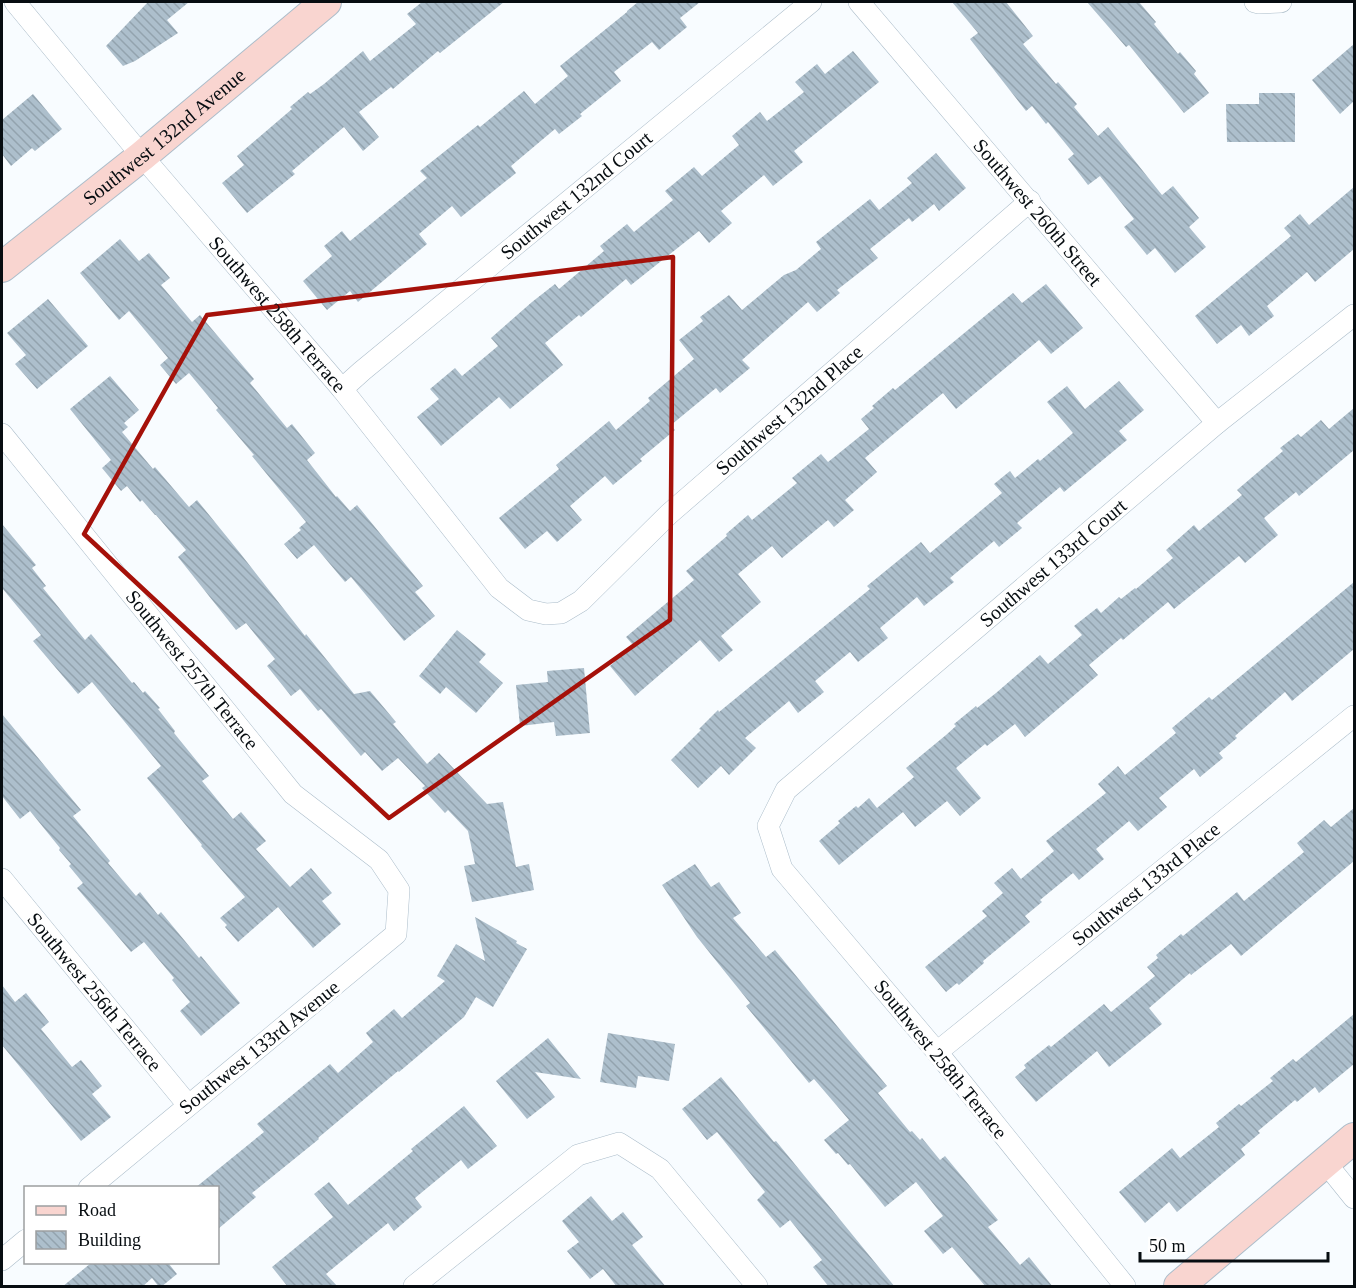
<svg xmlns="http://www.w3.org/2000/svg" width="1356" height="1288" viewBox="0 0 1356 1288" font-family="'Times New Roman',serif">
<defs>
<pattern id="building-back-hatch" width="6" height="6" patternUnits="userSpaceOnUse" patternTransform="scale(1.5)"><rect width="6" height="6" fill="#adbfcc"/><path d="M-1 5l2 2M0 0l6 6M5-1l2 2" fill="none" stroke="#93a3ae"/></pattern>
</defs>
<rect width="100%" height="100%" fill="#f8fcff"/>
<path fill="url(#building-back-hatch)" d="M148 2H189L167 20 178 33 135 61 123 66 106 46Z
M422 2H504L440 53 438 51 393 89 391 87 359 112 379 137 363 151 344 127 292 171 295 174 247 213 222 183 244 165 237 156 292 109 290 107 308 92 310 94 324 84 363 51 370 61 416 24 407 14Z
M638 2H700L680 18 687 27 659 50 652 42 614 72 621 81 580 114 582 116 559 134 555 129 511 166 516 173 461 217 452 206 419 234 427 244 358 302 350 291 327 310 303 281 332 256 324 246 342 231 350 241 427 178 420 171 478 125 480 127 524 91 535 104 568 76 560 66 627 12V11Z
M952 2H1006L1033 36 1023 44 1056 84 1058 82 1077 104 1074 107 1098 136 1108 127 1162 195 1173 186 1199 218 1189 227 1206 247 1175 273 1155 248 1147 255 1124 227 1134 219 1100 176 1088 185 1068 159 1074 154 1048 122 1046 124 1032 106 1026 111 970 39 978 33Z
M1087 2H1139L1156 22 1154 24 1178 54 1180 52 1196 71 1194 74 1209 93 1184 113 1129 45 1126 47Z
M1354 44V101L1340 114 1312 80Z
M853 51 879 82 794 151 803 162 773 186 764 175 721 211 732 223 709 243 699 231 631 285 626 279 581 317 579 315 545 343 563 365 510 409 499 397 441 446 417 417 439 399 430 389 455 368 462 376 498 346 491 338 532 302 555 284 559 289 604 251 600 246 627 224 634 232 673 200 665 191 694 167 702 176 739 145 732 136 760 112 767 121 804 92 795 82 817 64 825 74Z
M1259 93H1295V142H1227L1226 104H1259Z
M33 94 62 129 35 151 32 148 11 166 2 154V120Z
M936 153 966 188 939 211 934 204 912 222 909 218 870 249 878 258 837 290 840 293 817 312 808 302 742 360 750 368 720 393 716 388 671 425 675 430 640 459 642 461 613 485 605 476 570 506 582 520 557 542 547 531 525 549 499 518 559 469 556 465 609 421 616 430 650 401 648 398 694 359 679 340 703 321 700 317 729 295 742 310 784 275 796 270 821 249 816 242 870 199 879 210 912 183 907 178Z
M1354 187V249L1315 282 1307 272 1267 306 1274 316 1249 336 1241 325 1217 344 1195 316 1291 236 1284 228 1300 214 1309 225Z
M120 239 139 261 149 253 170 278 161 285 192 322 200 315 254 379 250 383 287 428 292 424 315 453 307 460 336 497 337 496 350 511 357 505 423 586 415 592 435 616 404 641 351 577 345 582 314 545 297 559 284 544 301 530 299 528 306 522 252 456 254 455 216 410 218 408 189 373 176 384 160 365 168 358 129 311 119 320 80 273Z
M1046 284 1083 328 1051 354 1039 340 956 409 943 393 865 458 877 472 845 500 854 510 834 527 828 520 782 558 772 546 738 574 761 602 721 636 733 650 719 662 700 640 635 696 610 666 633 645 626 637 694 580 686 571 727 536 726 534 748 515 752 520 797 483 792 478 821 454 828 462 869 429 861 419 874 408 872 406 893 388 895 390 1013 293 1022 303Z
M48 299 88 346 37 389 15 364 26 355 7 333Z
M110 376 139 410 124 423 128 427 122 432 153 469 155 467 189 507 197 500 240 553 305 636 306 634 354 694 370 691 396 722 393 724 427 764 439 753 487 804 503 802 516 867 529 864 534 890 472 902 464 866 475 864 468 831 448 810 445 813 422 788 425 786 398 758 382 771 365 752 361 756 321 709 318 711 300 689 291 696 267 666 275 659 246 623 236 630 178 557 186 550 156 515H155L142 500 140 502 127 486 121 491 102 468 111 460 70 409Z
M1119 381 1144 410 1119 431 1127 440 1064 492 1060 487 1017 523 1022 528 999 547 994 541 950 578 954 582 924 606 917 597 880 628 888 638 858 662 850 652 815 681 824 692 798 713 789 701 745 738 756 748 729 775 721 766 698 788 671 760 701 730 699 729 718 710 719 712 870 589 867 586 921 542 930 553 1002 493 994 484 1010 471 1015 478 1038 459 1040 461 1073 433 1047 402 1067 386 1085 409Z
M1354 408V450L1299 496 1296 492 1264 518 1278 535 1245 563 1239 556 1174 609 1168 602 1123 640 1121 638 1089 665 1098 675 1025 737 1015 724 987 746 985 744 956 768 981 798 960 816 947 801 915 827 903 812 839 865 819 841 840 823 838 821 856 806 858 808 869 798 877 808 914 777 906 768 946 735 956 726 954 724 976 706 977 708 996 693 1040 655 1048 664 1082 635 1074 626 1097 608 1101 613 1119 597 1121 599 1135 588 1136 589 1173 558 1166 550 1194 525 1199 531 1242 495 1237 490 1283 451 1280 448 1298 434 1301 437 1321 420 1329 429Z
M2 524 36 565 32 568 46 586 43 588 85 640 91 634 132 683 134 682 143 693 145 691 160 708 158 709 175 731 174 733 209 776 202 781 233 819 241 812 266 841 256 849 290 887 311 868 332 893 322 901 341 924 313 948 278 907 238 942 225 927 227 925 220 918 245 897 201 846 202 845 147 778 161 766 92 682 78 694 33 641 41 635 2 588Z
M1354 582V649L1292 701 1285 692 1235 736 1237 738 1219 753 1223 758 1200 777 1194 769 1159 798 1167 807 1138 831 1129 821 1096 849 1104 859 1079 880 1073 873 1040 900 1042 902 1025 916 1030 922 983 961 984 963 959 985 957 983 946 992 925 967 987 916 982 911 1003 893 994 883 1012 868 1021 879 1054 851 1046 841 1106 793 1098 784 1118 766 1125 775 1176 733 1172 728 1209 697 1212 700Z
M457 630 486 654 479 662 503 683 476 713 446 687 440 694 419 676Z
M584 668 590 733 556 736 554 722 520 726 516 685 548 682 547 671Z
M2 714 81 810 73 816 110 861 108 863 136 896 140 892 158 915 161 912 199 958 201 956 240 1003 201 1036 180 1011 190 1002 172 980 174 978 144 942 131 952 77 888 83 883 69 866 71 864 59 850 60 848 30 811 20 819 2 796Z
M1354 808V861L1241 956 1231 944 1191 975 1190 973 1149 1008 1162 1024 1109 1067 1097 1051 1036 1102 1015 1077 1026 1068 1024 1065 1049 1045 1051 1047 1104 1004 1111 1012 1155 976 1147 967 1158 958 1156 955 1181 934 1183 936 1237 892 1244 901 1304 852 1297 843 1324 820 1331 827Z
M695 864 711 887 719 882 741 913 733 918 766 957 775 950 842 1032 887 1086 878 1093 910 1132 912 1131 920 1140 922 1138 940 1160 945 1156 998 1220 988 1227 1020 1265 1029 1257 1053 1287H986L952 1247 943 1254 924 1231 943 1216 916 1182 885 1207 850 1164 848 1165 838 1153 836 1154 824 1140 849 1120 814 1079 809 1083 746 1006 750 1003 697 937 662 885Z
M475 917 517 941 516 943 527 949 493 1007 476 997 464 1017 399 1072 398 1071 318 1138 319 1139 252 1193 256 1197 218 1229V1188H195L264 1132 257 1124 330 1064 338 1073 373 1042 366 1033 394 1009 402 1018 445 981 437 976 456 944 485 961Z
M2 985 15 1002 26 993 49 1022 41 1029 72 1067 81 1060 102 1086 92 1094 111 1117 81 1141 2 1045Z
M1354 1014V1064L1319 1093 1315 1087 1297 1102 1295 1100 1258 1131 1260 1133 1241 1149 1245 1155 1177 1212 1169 1202 1145 1223 1119 1192 1172 1148 1180 1158 1219 1127 1216 1123 1239 1104 1241 1106 1273 1081 1270 1078 1293 1059 1296 1062Z
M608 1033 675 1044 669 1081 638 1076 636 1088 600 1082Z
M548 1038 581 1079 535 1072 555 1097 527 1119 496 1081Z
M721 1077 774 1142 776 1141 895 1287H829L813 1267 822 1260 790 1220 780 1228 757 1200 765 1192 717 1132 707 1140 682 1109Z
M464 1106 497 1146 468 1169 461 1160 415 1198 422 1207 394 1231 388 1223 326 1274 338 1287H288L272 1267 333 1217 314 1194 329 1182 348 1205 413 1151 411 1149Z
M591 1196 612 1221 623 1212 643 1237 632 1245 666 1287H617L603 1269 590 1279 567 1251 579 1242 562 1221Z
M91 1263H171L169 1264 177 1274 161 1287H159L152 1278 142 1287H62Z"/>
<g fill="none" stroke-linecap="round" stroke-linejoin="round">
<g stroke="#acbdca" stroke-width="22">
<g id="street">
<path id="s1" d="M15 2 142 156 342 389 499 588 528 610 546 614 561 613 581 601 669 514 1030 201"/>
<path id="s2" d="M859 2 1217 423"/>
<path d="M1255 2 1259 3 1281 2"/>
<path id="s3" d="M342 389 362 371 811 2"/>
<path id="s4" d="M2 434 293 794 379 860 399 890 396 934 89 1188"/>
<path id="s5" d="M2 879 188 1105"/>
<path id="s6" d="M937 1052 1354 716"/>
<path d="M1325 1162 1354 1198"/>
<path d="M2 1260 26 1240"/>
<path d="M414 1286 578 1155 619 1143 660 1169 757 1286"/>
<path id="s7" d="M1125 1286 937 1052 782 869 768 826 786 790 1217 423 1354 315"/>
</g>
</g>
<g stroke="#acbdca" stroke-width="32">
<g id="secondary">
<path id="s8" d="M2 267 142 156 326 2"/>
<path d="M1179 1286 1354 1138"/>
</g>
</g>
<use href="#street" stroke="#fff" stroke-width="21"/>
<use href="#secondary" stroke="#f9d5d0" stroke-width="30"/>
</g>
<path fill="none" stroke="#a5110a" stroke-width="4.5" stroke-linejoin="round" d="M673 257 670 620 389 818 84 534 207 315Z"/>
<g text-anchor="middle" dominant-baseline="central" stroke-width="6" stroke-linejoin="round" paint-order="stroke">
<g font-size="20" fill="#070d11" stroke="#fff">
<text stroke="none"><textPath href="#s8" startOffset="208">Southwest 132nd Avenue</textPath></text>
<text stroke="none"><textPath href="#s3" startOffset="304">Southwest 132nd Court</textPath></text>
<text stroke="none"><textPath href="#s2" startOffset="276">Southwest 260th Street</textPath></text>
<text stroke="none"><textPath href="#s1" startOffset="408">Southwest 258th Terrace</textPath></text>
<text stroke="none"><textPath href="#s1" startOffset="1136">Southwest 132nd Place</textPath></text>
<text stroke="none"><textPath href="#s7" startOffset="976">Southwest 133rd Court</textPath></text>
<text stroke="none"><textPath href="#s4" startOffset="303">Southwest 257th Terrace</textPath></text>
<text stroke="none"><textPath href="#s6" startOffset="268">Southwest 133rd Place</textPath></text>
<text stroke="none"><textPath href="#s5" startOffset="146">Southwest 256th Terrace</textPath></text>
<text transform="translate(259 1047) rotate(-39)">Southwest 133rd Avenue</text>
<text transform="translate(941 1059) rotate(51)">Southwest 258th Terrace</text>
</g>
</g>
<rect width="1356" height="1288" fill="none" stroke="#070d11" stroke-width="6"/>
<rect x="24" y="1186" width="195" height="78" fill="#ffffff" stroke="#9c9ea0" stroke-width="1.5"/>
<rect x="36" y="1206" width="30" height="9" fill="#f9d5d0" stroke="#9c9ea0" stroke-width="1.5"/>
<text x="78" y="1216" font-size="18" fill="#070d11">Road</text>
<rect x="36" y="1231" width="30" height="18" fill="url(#building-back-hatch)" stroke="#9c9ea0" stroke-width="1.5"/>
<text x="78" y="1246" font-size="18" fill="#070d11">Building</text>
<path d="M1140 1252v9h188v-9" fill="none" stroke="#070d11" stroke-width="3"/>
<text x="1149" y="1252" font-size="18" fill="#070d11" stroke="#ffffff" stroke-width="4.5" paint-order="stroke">50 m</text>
</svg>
